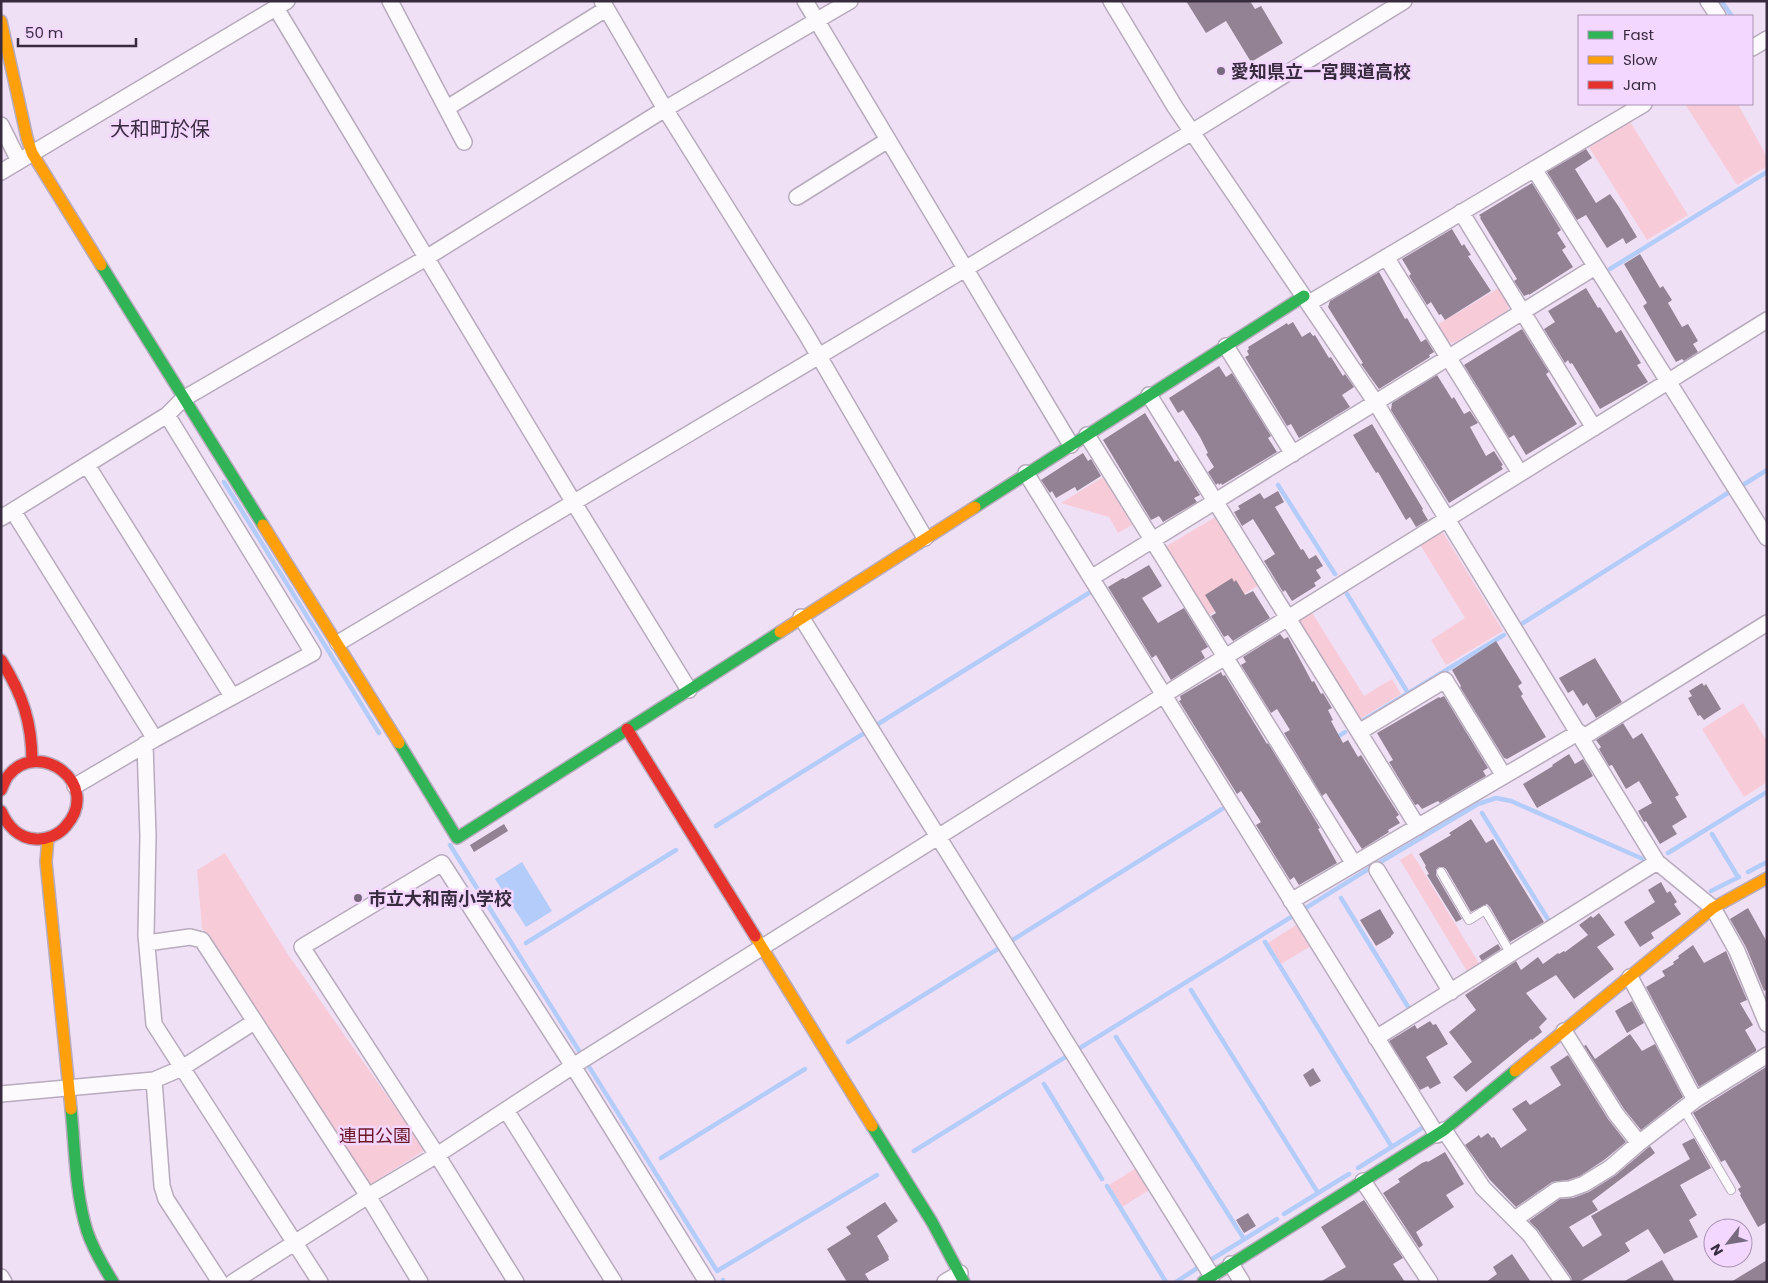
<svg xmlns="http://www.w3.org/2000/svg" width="1768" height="1283" viewBox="0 0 1768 1283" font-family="Poppins,'Noto Sans JP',sans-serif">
<rect width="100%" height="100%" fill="#f0e0f6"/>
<path fill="#f7ccd8" d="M1685 104H1738L1767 157V166L1737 185Z
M1629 120 1688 215 1647 240 1587 144Z
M1499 288 1509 305 1508 310 1454 343 1447 342 1437 325Z
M1103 477 1132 525 1118 533 1109 517 1061 503Z
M1217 516 1259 585 1208 616 1165 547Z
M1441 529 1503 631 1446 665 1431 640 1465 618 1419 543Z
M1311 611 1364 696 1392 679 1401 694 1358 720 1296 620Z
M1743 703 1767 741V782L1744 797 1702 729Z
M225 853 287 953 425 1150 369 1185 202 928 197 870Z
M1412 853 1480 965 1468 973 1400 860Z
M1299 923 1313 945 1281 964 1268 943Z
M1138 1167 1151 1189 1122 1207 1109 1185Z"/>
<path fill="#b3ccfa" d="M522 862 552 911 526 927 495 879Z"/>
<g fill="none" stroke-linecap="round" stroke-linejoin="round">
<path stroke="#b3ccfa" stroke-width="4.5" d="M1721 1 1732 16
M1610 269 1767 172
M224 482 379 733
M1278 485 1335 574
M1743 485 1767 470
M1347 594 1408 693
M1523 623 1731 491
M1364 720 1504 635
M878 724 1092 591
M1336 738 1345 732
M1482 813 1549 921
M716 826 866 732
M1712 834 1738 877
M450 845 717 1271 877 1175
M1668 853 1767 792
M1748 872 1767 862
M1711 891 1739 877
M1341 898 1410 1010
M1011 941 1222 809
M1265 942 1392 1147
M526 943 676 850
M1191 990 1318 1193
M1116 1037 1244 1239
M848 1042 1001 947
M1044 1084 1102 1179
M914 1151 1362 873 1478 804 1496 798 1511 801 1643 859
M661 1158 805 1069
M1358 1168 1422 1128
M1107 1186 1166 1282
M1284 1214 1349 1174
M1209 1261 1277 1219
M723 1280V1282
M1176 1282 1199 1267"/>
</g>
<path fill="#928293" d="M1186 1H1250L1255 9 1261 6 1283 43 1251 62 1226 21 1206 33Z
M1586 149 1592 158 1575 169 1596 203 1610 194 1619 207 1637 237 1626 244 1623 238 1607 248 1586 215 1577 220 1547 172Z
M1532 183 1561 230 1557 233 1566 247 1562 250 1573 267 1529 295V294L1524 296 1514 281 1517 279 1480 218 1481 217 1479 215Z
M1452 229 1462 246 1464 244 1471 255 1468 256 1491 291 1445 320 1441 314 1439 315 1431 302 1427 305 1409 276 1411 274 1402 259Z
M1640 254 1660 288 1663 286 1672 300 1668 303 1682 327 1688 324 1698 341 1693 344 1698 352 1684 361 1682 359 1676 362 1643 306 1647 303 1624 264Z
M1379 272 1405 319 1407 318 1421 342 1426 339 1434 352 1429 355 1430 357 1379 389 1361 364 1363 363 1328 307 1330 301Z
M1586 288 1598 308 1600 307 1616 333 1621 330 1641 363 1637 365 1648 382 1600 409 1572 363 1570 364 1568 360 1565 363 1544 329 1555 322 1548 311Z
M1293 322 1302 337 1310 332 1313 336 1315 335 1329 358 1331 357 1343 376 1345 374 1354 387 1342 395 1350 407 1299 438 1291 424 1287 426 1245 357 1249 355 1247 351 1249 349 1248 347 1287 323 1288 325Z
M1522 329 1549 372 1546 374 1577 424 1526 455 1514 435 1509 438 1464 365Z
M1219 366 1226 377 1232 373 1271 436 1268 438 1277 452 1222 485 1221 483 1219 485 1218 483 1216 485 1208 472 1214 467 1206 454 1208 453 1200 437 1183 410 1178 413 1169 398Z
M1437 375 1452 399 1454 397 1464 414 1470 411 1478 423 1470 427 1486 456 1494 451 1503 465 1501 466 1503 469 1449 503 1391 410 1392 403Z
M1145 413 1175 462 1178 460 1200 495 1194 498 1197 502 1163 522 1159 516 1151 520 1103 440Z
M1372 424 1423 509 1422 510 1428 520 1416 527 1410 517 1406 520 1378 472 1376 473 1353 435Z
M1083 453 1088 461 1091 459 1101 476 1077 491 1075 487 1056 498 1052 491 1050 493 1041 480Z
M1278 491 1284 502 1275 507 1301 550 1303 549 1309 559 1316 555 1323 566 1316 570 1321 578 1314 583 1316 586 1292 601 1285 590 1283 592 1264 561 1275 554 1253 519 1242 526 1234 512 1240 509 1238 506 1260 493 1264 499Z
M1149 565 1162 586 1142 598 1158 623 1184 608 1208 647 1201 651 1205 658 1171 680 1156 655 1152 658 1108 587 1123 578 1125 579Z
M1232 578 1234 582 1236 580 1245 595 1253 591 1270 618 1233 641 1228 635 1224 637 1211 616 1216 613 1205 595Z
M1280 634 1284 639 1288 637 1312 682 1314 681 1321 694 1323 693 1332 708 1328 710 1333 720 1331 721 1343 743 1348 740 1358 757 1361 755 1399 815 1396 817 1400 823 1388 830 1389 832 1362 849 1326 793 1322 796 1284 733 1290 730 1277 709 1271 713 1241 665 1246 662 1243 657Z
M1496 641 1522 683 1518 686 1523 694 1521 696 1546 737 1507 759 1504 758 1460 687 1461 686 1452 670Z
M1595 658 1622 702 1596 718 1587 703 1583 706 1573 690 1568 693 1559 678Z
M1221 672 1223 676 1225 675 1267 744 1268 743 1306 805 1320 828 1318 829 1337 863 1299 885 1294 877 1290 880 1256 825 1261 822 1241 791 1237 794 1179 701 1181 700 1180 696Z
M1702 683 1704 686 1706 684 1721 709 1704 720 1700 715 1698 716 1688 698 1692 696 1689 691Z
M1444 696 1488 768 1483 771 1486 776 1472 784 1440 803 1438 801 1422 809 1418 804 1415 805 1389 762 1393 760 1377 733 1439 697 1440 698Z
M1623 723 1633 739 1642 733 1679 795 1675 797 1687 817 1672 826 1677 834 1660 844 1646 821 1644 822 1638 811 1652 803 1639 781 1626 789 1612 765 1609 766 1599 749 1601 747 1596 740Z
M1569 754 1575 764 1583 759 1593 776 1537 808 1523 784 1553 766 1552 765Z
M1471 819 1486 843 1493 839 1544 922 1510 942 1490 907 1487 904 1471 912 1446 869 1443 867H1439L1436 870V875L1462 919 1456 922 1427 875 1429 874 1425 867 1426 866 1419 854 1451 835 1449 833Z
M504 824 508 831 474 852 470 845Z
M1661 882 1667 893 1670 891 1677 902 1674 904 1681 914 1651 933 1654 938 1640 947 1624 922 1655 902 1648 890Z
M1748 908 1767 942V989L1764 991 1746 947 1730 919Z
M1380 909 1394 933 1391 936V937L1376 946 1360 920Z
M1599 913 1615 935 1597 947 1614 969 1574 999 1556 975 1526 993 1547 1019 1539 1027 1542 1032 1532 1040 1531 1039 1466 1092 1453 1077 1472 1062 1449 1032 1476 1010 1465 995 1516 961 1521 970 1538 957 1543 964 1558 953 1559 954 1564 951 1565 952 1588 935 1579 925 1591 916 1593 918Z
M1498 944 1501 949 1482 961 1479 956Z
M1693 945 1704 963 1726 951 1747 1000 1740 1003 1753 1025 1745 1030 1756 1049V1051L1699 1087 1646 987 1665 976 1662 971 1674 964 1673 962 1679 958 1678 956Z
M1632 1001 1644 1023 1627 1033 1615 1011Z
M1430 1021 1433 1025 1436 1024 1448 1044 1426 1057 1441 1083 1430 1089 1428 1086 1420 1090 1389 1041 1415 1025 1417 1029Z
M1630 1034 1642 1051 1655 1044 1683 1097 1641 1130 1624 1109 1584 1046 1586 1045 1595 1059Z
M1568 1055 1608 1119 1626 1142 1604 1160 1580 1176 1568 1180 1552 1182 1516 1207 1490 1180 1465 1145 1479 1135 1481 1138 1488 1133 1492 1138 1494 1137 1501 1148 1527 1130 1512 1109 1526 1100 1530 1105 1561 1085 1550 1067Z
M1766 1067 1767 1222 1758 1227 1740 1195 1741 1194 1738 1189 1741 1187 1725 1160 1721 1162 1693 1113Z
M1313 1068 1321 1081 1310 1087 1303 1075Z
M1694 1138 1711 1168 1680 1185 1697 1215 1689 1220 1698 1237 1664 1254 1648 1229 1625 1243 1630 1251 1579 1282H1572L1571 1277 1538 1230 1529 1221 1560 1199 1573 1198 1589 1192 1616 1175 1650 1146 1655 1153 1592 1201 1598 1210 1569 1227 1583 1247 1602 1235 1591 1216 1690 1159 1682 1144Z
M1445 1152 1464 1184 1446 1195 1454 1207 1416 1232 1423 1245 1419 1248 1383 1193 1400 1182 1398 1179 1422 1163 1427 1161 1428 1162Z
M1364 1200 1403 1258 1393 1264 1405 1282H1320L1346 1267 1321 1227Z
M885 1202 898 1221 877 1236 889 1257H888L889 1260 865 1274 870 1282H847L827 1249 851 1234 846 1227Z
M1248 1213 1256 1226 1244 1233 1236 1220Z
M1512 1254 1531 1282H1486L1497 1274 1493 1267Z
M1662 1260 1675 1282H1623Z
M1767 1260V1282H1731Z"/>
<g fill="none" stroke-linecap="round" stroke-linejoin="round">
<g stroke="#b8abbd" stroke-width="10">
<path id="lane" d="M1441 872 1469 920 1485 910 1511 954
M1684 1110 1731 1190"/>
</g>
<g stroke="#b8abbd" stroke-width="18">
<path id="street" d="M390 1 464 142
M602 1 665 109 806 334 925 538
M805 1 1071 445
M1111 1 1175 107 1376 403 1657 862 1713 908 1737 951 1767 1024
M1708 1 1718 16
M276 8 574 503 689 690
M1752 48 1767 39
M447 108 606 9
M1 125 19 161
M1534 169 1767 538
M1 172 287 1
M797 197 888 140
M1461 212 1594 428
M1386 257 1520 473
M1309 303 1644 104
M1226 346 1293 454
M1149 395 1418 827
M1087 435 1354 864
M87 465 232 696
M1026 473 1437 1135
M13 511 155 739
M1 518 167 415 183 399 426 258 665 109 850 1
M1091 578 1595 267
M801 617 1212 1276
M338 643 965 269 1192 132 1404 1
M1359 732 1445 680 1504 776
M1582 738 1767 623
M145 744 148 836 146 935 154 1024 320 1282
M75 786 155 739 313 653 167 415
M1377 870 1451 992
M1291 901 1579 732
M147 943 190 937 202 940 368 1196 420 1282
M1630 977 1695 1100
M1564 1031 1616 1114 1639 1143
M1376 1038 1657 862
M154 1080 162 1186 166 1199 220 1282
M1 1094 154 1080 182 1068 254 1022
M506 1110 614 1282
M1444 1130 1483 1188 1530 1235 1563 1282
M1363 1181 1430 1282
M1515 1219 1557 1190 1570 1189 1584 1184 1610 1168 1639 1143 1695 1100 1767 1055
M1231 1264 1242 1282
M1 1277 4 1282
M233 1282 368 1196 437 1155 573 1066 1164 695 1767 320
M516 1282 437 1155 302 947 442 863 573 1066 707 1282
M945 1282 960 1273"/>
</g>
<g stroke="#b8abbd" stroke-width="14">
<path id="fast" d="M101 265 263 525
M975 507 1304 296
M399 743 457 838 780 632
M71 1109C75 1149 75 1192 87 1231 93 1249 103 1266 113 1282
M872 1126 932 1222 964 1282
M1203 1282 1444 1130 1515 1071"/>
</g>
<g stroke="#b8abbd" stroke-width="14">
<path id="slow" d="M1 21 27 138 32 153 101 265
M263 525 399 743
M780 632 975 507
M48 838 46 862 71 1109
M755 936 872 1126
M1515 1071 1713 908 1767 878"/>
</g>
<g stroke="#b8abbd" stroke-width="14">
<path id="jam" d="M1 660C22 694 32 721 32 762
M627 729 755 936
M1 790C3 786 5 780 8 776 38 737 103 784 66 826 59 835 46 840 35 839 18 838 7 825 1 811"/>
</g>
<use href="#lane" stroke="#fdfafe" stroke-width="8"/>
<use href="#street" stroke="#fdfafe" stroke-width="15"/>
<use href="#fast" stroke="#30b455" stroke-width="11"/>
<use href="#slow" stroke="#ff9f0a" stroke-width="11"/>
<use href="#jam" stroke="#e5322d" stroke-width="11"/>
</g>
<g fill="#786a7e" stroke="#f3d7ff" stroke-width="2">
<circle cx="1221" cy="71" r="5"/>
<circle cx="358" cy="898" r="5"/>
</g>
<g text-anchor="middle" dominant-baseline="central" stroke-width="5" stroke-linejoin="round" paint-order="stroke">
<g font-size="18" font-weight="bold" fill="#382b3e" stroke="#f3d7ff" text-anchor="start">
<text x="1231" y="71">愛知県立一宮興道高校</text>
<text x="368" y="898">市立大和南小学校</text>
</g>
<g font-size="18" fill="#691625" stroke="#f3d7ff">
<text x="375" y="1135">連田公園</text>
</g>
<g font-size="20" fill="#382b3e" stroke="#f3d7ff">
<text x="160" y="129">大和町於保</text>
</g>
</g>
<rect width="1768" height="1283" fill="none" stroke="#382b3e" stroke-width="5"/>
<rect x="1578" y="15" width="175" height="90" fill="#f3d7ff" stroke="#a892b2"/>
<rect x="1588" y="31" width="25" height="8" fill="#30b455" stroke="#a892b2"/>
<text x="1623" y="40" font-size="15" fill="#382b3e">Fast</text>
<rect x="1588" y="56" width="25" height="8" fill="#ff9f0a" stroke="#a892b2"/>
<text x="1623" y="65" font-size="15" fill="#382b3e">Slow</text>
<rect x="1588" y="81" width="25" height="8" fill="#e5322d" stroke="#a892b2"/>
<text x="1623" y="90" font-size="15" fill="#382b3e">Jam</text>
<g transform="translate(1728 1243) rotate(239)"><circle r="24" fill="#f3d7ff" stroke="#a892b2"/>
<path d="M0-4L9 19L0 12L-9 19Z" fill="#786a7e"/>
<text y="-8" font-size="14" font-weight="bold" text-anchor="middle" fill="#382b3e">N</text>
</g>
<path d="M18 38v8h118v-8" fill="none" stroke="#382b3e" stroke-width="2.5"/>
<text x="25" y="38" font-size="15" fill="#382b3e" stroke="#f3d7ff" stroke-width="4" paint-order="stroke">50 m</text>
</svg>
